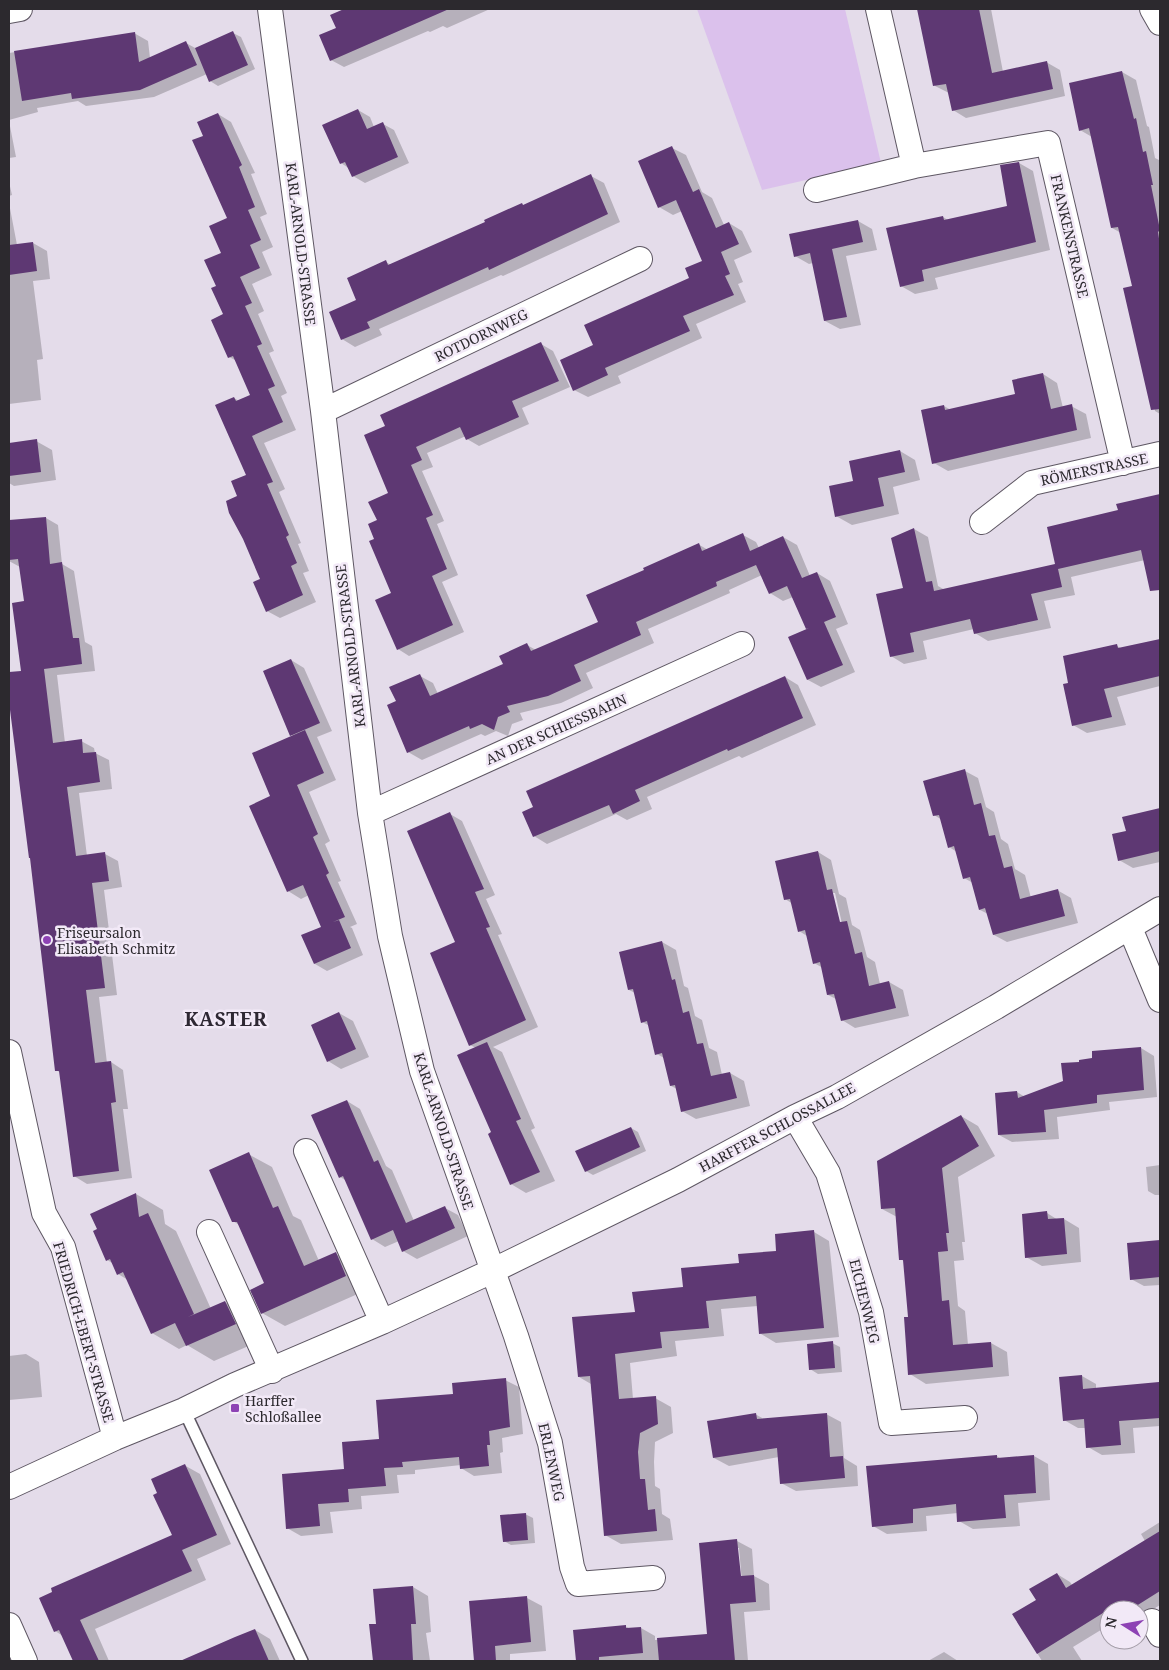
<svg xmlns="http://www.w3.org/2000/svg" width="1169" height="1670" viewBox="0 0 1169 1670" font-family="'Noto Serif',serif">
<rect width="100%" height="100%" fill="#e4dcea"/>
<path fill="#dbc1ec" d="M697 9H845L881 163 762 190Z"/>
<path fill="#0003" fill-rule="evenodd" d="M347 9H490L447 28 443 26 430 32 428 31 344 67 331 60 337 28 331 16Z
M918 9H991L1003 72 1046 62 1060 70 1065 96 966 118 953 110 949 93 935 86Z
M134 33 148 41 150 58 186 43 197 49 233 33 241 37 255 69 218 86 210 81 207 74 154 97 86 106 78 101 37 108 38 112 9 120V53Z
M1122 72 1136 80 1147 126 1149 127 1155 158 1159 160 1160 165V414L1155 411 1133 287 1121 233 1112 228 1092 137 1080 130 1071 84Z
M358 110 370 117 374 127 383 124 394 130 409 163 365 183 353 176 350 169 341 163Z
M218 114 231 122 255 173 251 174 267 214 260 217 273 247 262 252 272 275 252 284 264 311 258 314 274 351 269 353 287 393 281 396 296 430 264 443 285 489 279 492 301 543 298 544 309 571 303 573 316 602 280 618 267 611 261 579 239 497 247 476 234 398 239 401 252 396 237 361 229 357 224 315 218 287 228 219 205 136Z
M9 121 16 157 9 158Z
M672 148 686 155 702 192 712 198 724 225 729 223 742 231 752 252 734 260 743 282 738 284 746 302 696 324 702 338 618 376 621 383 588 397 574 390 594 345 691 279 703 262 682 211 673 215 659 207Z
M1019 163 1033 171 1050 250 935 278 938 289 915 294 901 286 943 217 948 220 1008 207Z
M591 176 604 183 620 222 503 276 501 275 379 329 382 335 355 347 342 339 358 301 386 262 391 265Z
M9 182 12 195 9 196Z
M9 203 17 245 33 243 47 251 50 279 33 281 43 359 37 360 41 400 9 404Z
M858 221 872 229 877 250 846 256 861 325 840 329 825 321 813 263 809 264 795 256Z
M541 344 553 351 570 387 522 408 529 424 479 446 467 439 466 436 427 453 433 467 422 471 444 521 437 524 458 575 442 582 464 632 409 656 398 649 393 594 376 539 378 521 390 493 387 426Z
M1043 374 1057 383 1063 408 1071 406 1086 414 1091 438 948 471 934 463 944 406 951 410 1016 395Z
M36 441 52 450 56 480 14 486 9 483V444Z
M900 451 915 460 920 480 893 487 899 514 852 525 836 516 855 482Z
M1160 496V586L1149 580 1145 560 1071 577 1075 595 1044 601 1051 628 988 641 975 633 974 629 923 641 927 659 904 664 891 656 914 529 928 537 938 586 945 590 1056 565 1119 511 1118 505Z
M46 518 58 525 62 564 74 571 85 642 92 646 95 671 57 675 65 743 81 741 94 748 95 753 109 760 112 789 79 793 87 856 105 854 118 861 122 887 104 890 117 995 99 997 107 1063 111 1062 123 1070 128 1109H123L132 1178 87 1184 74 1176 61 1073 56 1070 31 858 30 857 9 694V674L23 672 26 602 20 567 9 561V521Z
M743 535 756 542 759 548 783 537 797 545 810 576 817 573 830 581 848 624 836 629 855 672 821 687 808 680V629L793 597 783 601 770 593 762 575 729 590 730 593 648 629 654 643 586 673 593 688 561 703 520 713 523 720 512 724 508 736 496 731 485 736 481 734 422 760 408 752 398 701 420 676 433 683 438 694 504 665 527 645 536 650 599 623 645 571 698 544 708 550Z
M1160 640V686L1117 697 1126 725 1087 733 1073 725 1070 684 1117 646 1122 649Z
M291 660 304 668 332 731 317 737 336 780 309 792 330 841 325 844 341 881 338 882 357 924 350 927 352 928 363 955 327 971 315 964 323 927 309 895 301 899 288 891 272 797 293 736 291 735Z
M785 677 798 685 816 725 742 758 739 756 647 797 652 809 627 820 616 814 547 844 534 836Z
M965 771 978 778 986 807 994 812 1001 839 1008 844 1015 869 1025 875 1031 898 1057 890 1071 898 1078 923 1007 942 994 935 988 914 980 910 973 883 964 878 957 852 949 847 942 820 934 815Z
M1160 809V862L1133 868 1119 860 1127 832 1124 818Z
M450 814 462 821 495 895 486 899 502 934 498 935 538 1027 493 1047 502 1052 535 1128 531 1130 555 1181 526 1193 511 1184 492 1133 476 1048 470 1045 457 943Z
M818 852 831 860 839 894 846 898 852 925 860 930 867 957 875 962 880 984 889 982 903 990 909 1016 855 1028 842 1020 836 999 828 995 823 968 814 963 807 936 799 931 793 904 785 899ZM832 893H835L843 928 841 929Z
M662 942 676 950 684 986 688 988 695 1016 702 1020 709 1048 717 1052 722 1075 730 1073 744 1081 750 1106 696 1119 682 1111 677 1089 671 1086 664 1058 657 1054 650 1026 642 1022 635 993 629 990Z
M339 1013 353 1021 369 1057 341 1069 328 1061Z
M1141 1048 1154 1056 1157 1097 1109 1102 1110 1110 1057 1117 1059 1139 1012 1142 999 1135 1017 1092 1025 1097 1064 1082 1081 1063Z
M347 1101 360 1109 386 1166 392 1170 414 1221 445 1208 458 1215 468 1236 417 1259 403 1251 399 1241 385 1247 372 1239 347 1181 340 1177Z
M961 1116 978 1126 995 1156 958 1177 965 1242H962L964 1260 954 1261 958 1306 965 1311 968 1345 991 1343 1007 1352 1009 1376 926 1384 910 1374 909 1318 904 1261 900 1259 897 1217 882 1209Z
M631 1128 638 1132 646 1151 593 1175 586 1171Z
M248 1154 272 1167 293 1216 301 1220 319 1261 336 1254 359 1267 369 1289 285 1326 262 1313 266 1284 239 1225 233 1221Z
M1160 1165V1195H1155L1148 1191 1146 1167Z
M136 1194 163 1210 165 1224 176 1231 211 1309 225 1302 252 1318 262 1340 214 1361 187 1345 179 1349 152 1333 128 1280 118 1274 114 1264 107 1260Z
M1047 1213 1058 1220 1064 1219 1079 1228 1081 1262 1042 1266 1026 1257Z
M814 1232 829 1241 839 1337 776 1343 761 1334 758 1306 721 1309 724 1336 675 1341 677 1356 630 1363 633 1399 655 1398 671 1407 673 1433 655 1442 654 1462 655 1486 660 1489 662 1514 670 1519 673 1540 621 1544 605 1535 591 1384 579 1377 636 1313 684 1288 740 1265 777 1252Z
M1160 1241V1285L1144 1286 1131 1279 1128 1244Z
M832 1343 840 1347 842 1372 818 1374 810 1369Z
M26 1354 39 1362 42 1397 9 1400V1356Z
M1082 1376 1096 1384V1389L1160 1384V1426L1133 1428 1135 1453 1102 1455 1088 1447 1086 1428H1078L1064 1420Z
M505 1380 519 1387 523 1434 502 1438 503 1452 500 1453 502 1473 474 1476 461 1468V1465L415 1470V1474L397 1475 399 1493 361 1496 362 1509 330 1512 333 1533 301 1536 287 1528 346 1470 381 1440 455 1395Z
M755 1414 764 1419 826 1414 841 1422 844 1458 857 1466 858 1486 796 1491 781 1483 779 1457 729 1466 714 1458Z
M997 1456 1001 1459 1034 1456 1048 1464 1050 1500 1018 1503 1020 1526 973 1529 959 1521 958 1513 926 1516 927 1531 887 1534 873 1526Z
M184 1465 200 1474 231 1544 197 1559 206 1580 95 1629 109 1661H75L63 1636 55 1631 174 1536Z
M525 1514 533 1518 535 1543 511 1545 504 1541Z
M1160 1522V1605L1139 1618V1610H1109V1625L1073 1647 1082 1661H1042L1014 1615 1038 1600 1057 1574 1070 1582 1072 1585 1145 1541 1141 1534Z
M737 1541 752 1549 754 1576 769 1584 770 1610 744 1612 748 1661H577L574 1631 625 1626 630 1629 641 1628 655 1636V1640L709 1635ZM737 1548H739L742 1582H740Z
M413 1587 428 1596 431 1632 426 1633 430 1661H374L371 1626 377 1625Z
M527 1598 542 1606 546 1651 510 1654V1661H475L470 1602Z
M255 1630 270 1639 280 1661H185Z
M944 1652 958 1661H928Z"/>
<path fill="#5e3873" d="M344 9H449L330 61 319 35 336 28 330 15Z
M917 9H979L992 73 1047 61 1053 89 952 111 946 84 933 86Z
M233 31 248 65 209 82 195 48Z
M135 32 139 62 186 41 197 65 140 90 72 99 71 93 22 101 14 51Z
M1122 71 1134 119 1136 118 1143 152 1146 151 1153 185H1151L1160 230 1158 232 1160 245V409L1151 410 1123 288 1132 286 1118 227 1111 228 1089 128 1079 131 1069 83Z
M358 109 367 129 383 122 398 157 352 177 345 162 340 164 322 125Z
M218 113 242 165 239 167 255 207 248 210 261 240 250 245 260 268 240 277 252 303 245 306 262 344 257 346 275 386 268 389 283 422 252 436 273 482 267 484 289 535 286 537 297 563 291 566 303 595 266 612 253 582 260 579 243 539 229 513 226 501 237 496 231 481 246 475 215 405 234 397 236 401 250 395 233 356 228 358 211 320 223 314 211 288 216 286 204 260 221 253 209 226 227 218 192 140 203 136 197 122Z
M672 146 693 192 699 189 716 228 729 222 739 244 721 252 730 274 725 276 734 295 683 316 690 331 605 368 608 375 573 391 560 360 593 345 584 325 689 278 685 268 702 261 676 200 658 208 638 161Z
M1019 162 1036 242 922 270 924 281 900 287 886 228 943 216 944 220 1007 206 1000 165Z
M591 174 608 214 489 270 488 267 367 322 370 328 341 340 329 312 356 300 347 278 386 260 388 265 485 222 484 220 522 203 523 205Z
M858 220 863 242 832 249 847 317 824 321 810 253 794 257 789 234Z
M33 242 37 271 9 275V245Z
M541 342 559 381 512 401 519 417 466 440 460 427 416 447 422 460 411 465 433 515 426 518 447 569 432 576 453 625 397 650 375 600 391 593 369 541 374 539 368 524 377 520 368 502 388 493 364 435 385 426 380 415Z
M1043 373 1051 409 1072 404 1077 430 932 464 921 410 944 405 945 410 1015 394 1012 380Z
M37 439 41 472 9 476V443Z
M900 450 905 472 878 478 884 506 835 517 829 486 853 481 849 461Z
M1160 494V590L1150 591 1141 550 1058 569 1062 587 1031 594 1038 620 974 634 970 619 910 633 914 652 890 657 876 594 903 588 891 538 914 528 926 582 932 581 934 591 1055 564 1047 527 1118 510 1116 504Z
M46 517 50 564 62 562 73 638H79L82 664 44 669 53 743 82 739 83 753 96 752 100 782 67 787 76 856 105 852 109 881 92 883 105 988 86 990 95 1063 111 1061 116 1102 111 1103 119 1171 73 1177 59 1071H55L30 858H29L9 702V672L21 671 12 603 24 601 18 559 9 560V520Z
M743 533 750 551 783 536 802 578 817 572 836 617 824 622 843 665 807 680 788 637 809 628 806 629 787 586 769 594 756 565 716 582 717 586 636 622 641 635 574 665 581 681 548 696 507 706 510 712 498 717 494 730 482 724 470 729 469 726 407 753 387 705 396 701 389 687 420 674 430 696 503 664 499 656 527 643 531 651 598 622 586 595 644 570 643 568 699 543 702 551Z
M1160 639V676L1104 689 1112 717 1072 726 1063 684 1068 683 1063 656 1117 644 1118 648Z
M291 659 320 723 290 736 263 671Z
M785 676 803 718 728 751 727 749 635 790 640 801 613 814 609 805 533 837 522 812 533 807 526 791Z
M305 730 324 773 297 785 318 834 313 837 329 873 326 875 345 917 333 922 339 920 351 948 314 964 301 935 321 927 303 885 287 892 249 806 270 796 252 753Z
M965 769 974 805 981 803 989 836 995 835 1004 868 1012 866 1020 899 1058 889 1065 916 993 935 985 908 979 910 970 877 963 879 954 846 948 848 939 815 933 816 923 781Z
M1160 808V851L1118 861 1112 834 1126 831 1122 817Z
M450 812 484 889 475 892 490 927 486 928 526 1020 469 1046 430 953 455 942 407 831Z
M818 851 827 890 832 889 840 922 847 921 855 954 862 952 869 986 889 981 896 1008 841 1021 834 994 827 995 820 962 813 964 805 930 798 932 790 899 784 900 775 861Z
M662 941 672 980 675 979 683 1013 689 1011 697 1044 703 1043 711 1076 730 1072 737 1098 681 1112 675 1085 670 1086 662 1053 655 1055 647 1021 641 1023 633 989 628 990 619 952Z
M339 1012 356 1049 327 1062 311 1025Z
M487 1042 521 1119 516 1121 540 1172 510 1185 488 1134 491 1132 457 1055Z
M1141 1047 1144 1090 1097 1095V1103L1044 1110 1046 1132 998 1135 995 1093 1017 1091 1018 1098 1063 1081 1061 1063 1079 1062V1060L1092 1058V1051Z
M347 1100 374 1162 378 1160 406 1223 445 1206 455 1228 402 1252 393 1230 371 1240 343 1176 339 1178 311 1115Z
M961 1115 979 1146 942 1168 949 1233H946L948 1251 938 1252 942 1301 949 1300 953 1345 991 1342 993 1367 908 1375 904 1317H908L903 1260H899L895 1208 881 1209 877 1161Z
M631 1127 640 1147 585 1172 575 1151Z
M249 1152 273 1208 278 1206 304 1266 336 1252 346 1276 261 1314 250 1290 264 1283 237 1222H232L209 1170Z
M136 1193 139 1217 148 1213 194 1314 188 1317 225 1301 236 1324 186 1346 175 1323 151 1334 123 1272 117 1275 110 1259 106 1261 93 1231 97 1229 90 1214Z
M1047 1211 1048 1219 1064 1218 1067 1254 1025 1258 1022 1214Z
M814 1230 824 1328 759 1334 756 1296 706 1301 709 1328 660 1332 662 1348 615 1354 619 1399 656 1396 658 1424 640 1433 638 1452 640 1479H645L648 1510 655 1509 657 1531 604 1536 590 1376 578 1377 572 1317 635 1312 632 1292 683 1287 681 1268 739 1263 738 1254 776 1251 775 1234Z
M1160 1240V1277L1130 1280 1127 1243Z
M833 1341 835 1368 809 1370 807 1344Z
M1082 1375 1083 1389 1159 1382 1160 1418 1119 1421 1121 1445 1086 1448 1084 1419 1063 1421 1059 1377Z
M506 1378 510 1427 489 1431 490 1445H487L489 1466 460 1469 459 1457 402 1462 403 1467 384 1468 386 1486 348 1489 349 1502 318 1504 320 1526 286 1529 282 1474 344 1469 342 1442 379 1439 376 1400 453 1394 452 1383Z
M756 1413 757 1419 827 1413 830 1457 843 1456 845 1478 780 1484 777 1448 713 1458 707 1421Z
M997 1455V1458L1034 1455 1036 1493 1004 1495 1006 1518 957 1522 956 1504 913 1509V1523L872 1527 866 1466Z
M185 1464 217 1535 182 1550 192 1571 80 1620 99 1661H73L59 1630 54 1632 39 1598 52 1592 51 1588 172 1535 153 1495 157 1493 151 1479Z
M526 1513 528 1540 503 1542 500 1515Z
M1160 1531V1591L1133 1608 1132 1607 1127 1610H1109L1108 1621 1103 1613 1037 1654 1012 1614 1036 1600 1029 1589 1057 1573 1066 1588Z
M737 1539 741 1576 754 1575 756 1602 730 1604 735 1661H659L657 1638 707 1634 699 1543Z
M413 1586 416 1624H411L413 1661H373L369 1624H376L373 1589Z
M527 1596 531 1642 495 1646 496 1661H474L469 1601Z
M626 1625V1628L641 1627 643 1653 599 1657V1661H576L573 1630Z
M255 1629 269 1661H180L235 1637Z"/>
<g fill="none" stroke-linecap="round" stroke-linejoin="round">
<g stroke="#5e5763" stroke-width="14">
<path id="lane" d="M184 1410 302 1661"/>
</g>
<g stroke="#5e5763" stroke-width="26">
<path id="street" d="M270 9 323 411 370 813 390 936 422 1071 516 1336 550 1443 572 1567 578 1584 653 1578
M878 9 914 166 1048 143 1123 463
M1152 9 1160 23
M9 11 20 9
M816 190 914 166
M323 411 640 259
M982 522 1032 483 1160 454
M370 813 742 644
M1130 928 1160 1000
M9 1052 44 1213 63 1247 115 1438
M795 1117 828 1173 871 1312 891 1423 965 1418
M306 1151 382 1322
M209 1232 272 1371
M9 1487 115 1438 184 1410 235 1385 382 1322 492 1271 678 1180 795 1117 837 1097 996 1007 1160 909
M1152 1621 1160 1635
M9 1625 25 1661"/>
</g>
<use href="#lane" stroke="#fff" stroke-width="11"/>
<use href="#street" stroke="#fff" stroke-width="24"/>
</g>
<g fill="#8d42b4" stroke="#f2e9f7" stroke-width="2">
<circle cx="47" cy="940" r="5"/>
<rect x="230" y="1403" width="10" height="10" rx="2.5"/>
</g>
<g text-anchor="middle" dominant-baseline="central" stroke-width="5" stroke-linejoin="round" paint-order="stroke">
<g font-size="14" fill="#2c292e" stroke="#f2e9f7">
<text transform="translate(1070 236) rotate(77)">FRANKENSTRASSE</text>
<text transform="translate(301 244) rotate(83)">KARL-ARNOLD-STRASSE</text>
<text transform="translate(481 335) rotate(-26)">ROTDORNWEG</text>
<text transform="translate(1094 469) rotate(-12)">RÖMERSTRASSE</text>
<text transform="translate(350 646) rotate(-97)">KARL-ARNOLD-STRASSE</text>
<text transform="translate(556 729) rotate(-24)">AN DER SCHIESSBAHN</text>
<text transform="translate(777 1127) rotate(-28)">HARFFER SCHLOSSALLEE</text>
<text transform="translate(444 1131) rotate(72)">KARL-ARNOLD-STRASSE</text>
<text transform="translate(865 1301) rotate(76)">EICHENWEG</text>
<text transform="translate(84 1332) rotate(74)">FRIEDRICH-EBERT-STRASSE</text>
<text transform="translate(552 1462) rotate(78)">ERLENWEG</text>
</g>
<g font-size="14" fill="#2c292e" stroke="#f2e9f7" text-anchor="start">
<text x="57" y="932">Friseursalon<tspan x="57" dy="16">Elisabeth Schmitz</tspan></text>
<text x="245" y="1400">Harffer<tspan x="245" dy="16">Schloßallee</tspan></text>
</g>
<g font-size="19" font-weight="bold" letter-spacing="1" fill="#2e2833" stroke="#f2e9f7">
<text x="226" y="1019">KASTER</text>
</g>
</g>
<rect width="1169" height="1670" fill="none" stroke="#2c292e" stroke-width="20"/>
<g transform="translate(1124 1625) rotate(281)"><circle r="24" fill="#f2e9f7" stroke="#a39ca7"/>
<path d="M0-4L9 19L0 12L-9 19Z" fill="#8d42b4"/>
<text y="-8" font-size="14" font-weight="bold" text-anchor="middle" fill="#2c292e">N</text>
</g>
</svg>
